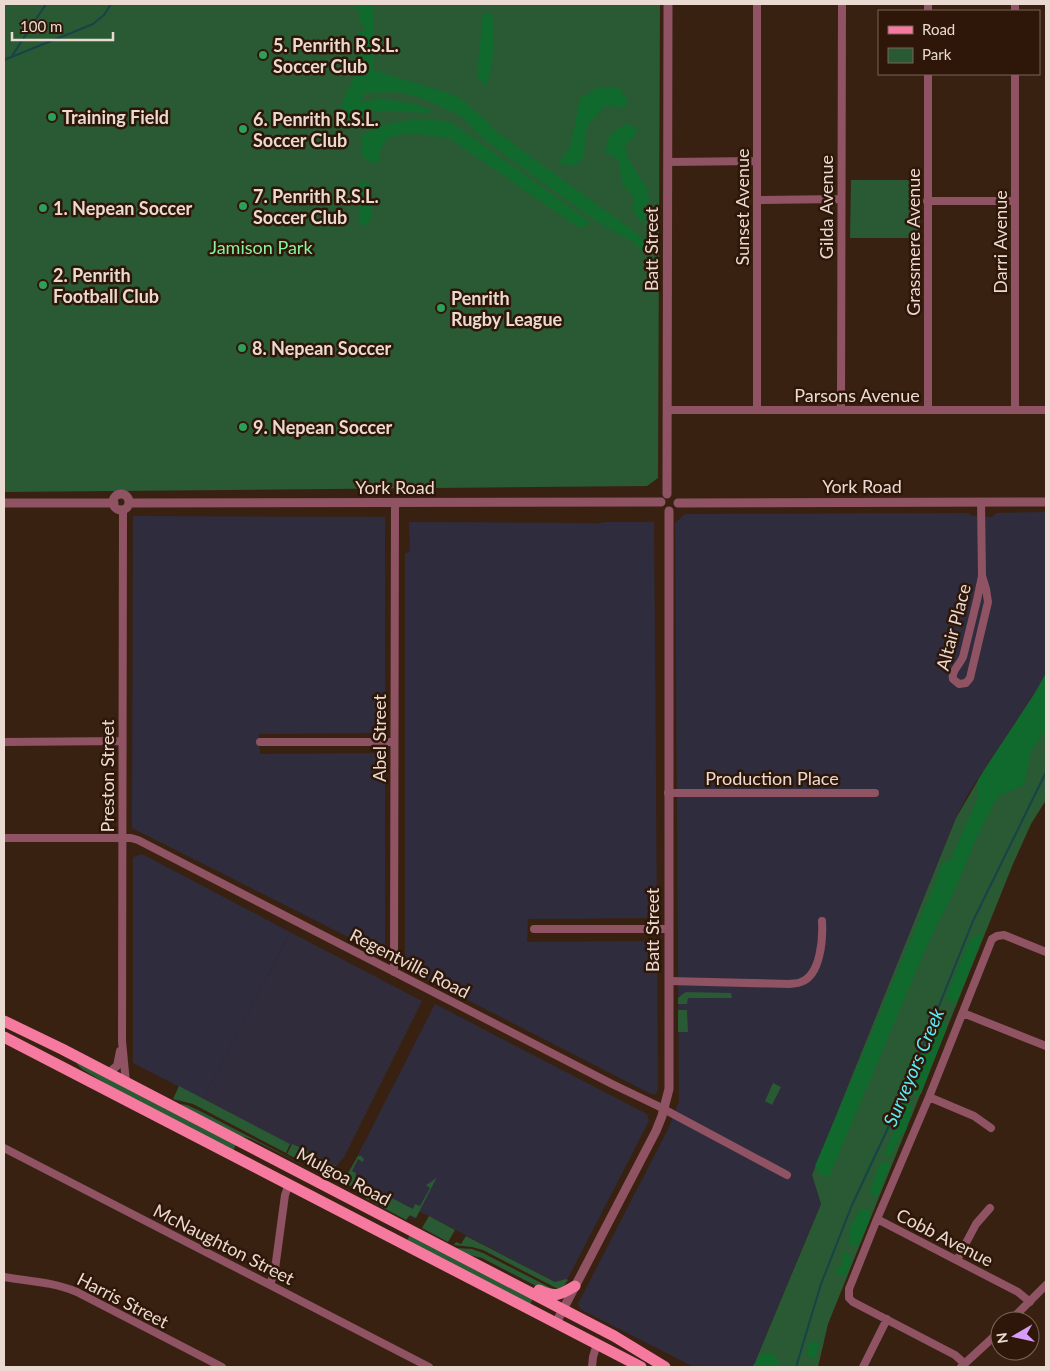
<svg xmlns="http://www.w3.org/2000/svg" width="1050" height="1371" viewBox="0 0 1050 1371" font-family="Lato,sans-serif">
<rect width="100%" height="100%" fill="#392112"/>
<path fill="#302c3c" d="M290 932 422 1001 344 1157 335 1168 203 1099Z"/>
<path fill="#2f2c3d" d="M1046 512V673L1040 685 968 794 956 818 812 1175 821 1204 753 1367H694L580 1309 578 1304 668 1129 679 1102 675 523 685 514 968 513 973 516 992 517 996 513Z
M133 516 385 517V733L259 734 260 754 379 753 385 758V947L378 952 132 828Z
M409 522 593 523V524L606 522H654L657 918 528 919 527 942 657 941 658 1090 656 1094H651L405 968V553L410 552Z
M142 854 290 932 203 1099 133 1063V857Z
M435 1004 647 1114 649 1121 567 1280 566 1279 555 1282 429 1216 419 1212 415 1219 349 1185 347 1179 357 1157Z"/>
<path fill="#295a33" d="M4 4H660L658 478 647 486 4 492Z
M851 180H920V238H850Z
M1046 673V800L1031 824 1013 864 828 1324 818 1367H753L821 1204 812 1175 956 818 984 770 1040 685Z
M687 992 731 993 732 998H688L687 1004H678V998L684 993Z
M678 1010H687L688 1032H678Z
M78 1062 236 1144 233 1151 113 1088 82 1069 77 1064Z
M773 1083 781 1087 772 1105 765 1101Z
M179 1086 290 1144 286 1153 193 1104 173 1099Z
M180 1104 187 1105 200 1111 309 1168 251 1139 234 1134Z
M292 1144 297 1146 336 1166 329 1172H323L324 1171 322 1170 321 1171 287 1154Z
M358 1156H361L364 1159 363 1162 358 1159 352 1171 356 1173 355 1179 413 1209 415 1204 420 1206 430 1188 426 1185 431 1182 437 1177 416 1218 410 1215 406 1220 365 1198 358 1191 349 1185 348 1182 346 1181 348 1173Z
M429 1216 455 1230 448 1242 422 1228Z
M410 1235 533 1298 530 1305 406 1242Z
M466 1236 555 1282 566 1279 568 1280 563 1287 558 1289 483 1250 472 1247 454 1245 456 1242 461 1244Z
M457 1248 472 1249 483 1253 553 1289 546 1291 482 1258 466 1254Z"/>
<path fill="#106a2d" d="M349 4H372L374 13 373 70 457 96 486 120 494 130 635 232 646 241V247L641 250 633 242 601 224 539 180 480 136 461 116 420 97 397 92 364 93 361 103 379 98 415 104 433 111 428 113 379 111 366 113 357 123H352L344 116 341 108 345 96 355 75 359 32 364 31 365 26 360 23 359 11Z
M483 13H492C495 38 494 61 487 84L484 85 477 76Z
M619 87 628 101 625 107 605 106 587 126 583 160 572 166 558 162 570 148 580 99 597 88Z
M427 119 449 122 468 134 589 221 588 226 578 227 449 138 427 135 407 133 388 138 380 150 379 162 371 163 362 155V135C384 123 402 120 427 119Z
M626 124 637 128 634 137 625 145 628 158 647 189 649 202 643 206 647 218 641 222 632 209 634 197 622 183 619 160 605 152 610 134Z
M366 182 372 187 371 219 365 226 360 223 359 183Z
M1046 673V730L1031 751 1024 785 998 796 974 843 956 887 927 945 829 1177 820 1174 815 1166 936 881 943 861H950L977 800 978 780 1032 698Z
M981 933 982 938 957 1002 951 1003 946 997 970 939Z
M942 1020 947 1027 921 1094 913 1095 908 1089 932 1028Z
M908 1100 912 1109 906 1130C896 1137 897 1149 889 1157L884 1154 894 1132V1125L900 1108Z
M886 1161 890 1165 878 1196H873L870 1191 879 1165Z
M870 1209 869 1222 858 1246H853L850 1244 849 1230 860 1210Z
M847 1252 852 1261 845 1275 837 1274 835 1269 841 1267 844 1262 841 1256Z
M815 1341 819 1344 815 1357H811L806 1354 809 1345Z
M762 1354H773L782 1367H752Z"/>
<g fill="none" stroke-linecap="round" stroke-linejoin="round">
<path stroke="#164448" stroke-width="2" d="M12 56 46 4
M4 60 93 24 104 15 111 4
M796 1367 821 1284 852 1205 902 1098 973 921 1046 772"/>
<path stroke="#8f5364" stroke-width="8" d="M1015 4V11
M928 11V4
M928 74V410
M1015 74V410
M668 162 757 161
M757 200 841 199
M927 201H1015
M667 410H1046
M757 410V4
M841 410 842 4
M981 502 982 576 977 600 963 657C959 666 951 671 953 679L959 684 966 683 970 678 988 602 986 589 982 576
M123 510 122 1041 126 1083
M4 742 122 741
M260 742H394
M668 793H875
M4 838H131L138 840 612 1084 658 1106 787 1175
M534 929H669
M394 972 395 503
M669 981 789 984C793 983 797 984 801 982 821 975 823 938 822 921
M963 1013 1046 1046
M108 1073 117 1066 120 1051
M929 1097 974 1116 991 1128
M4 1148 429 1367
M877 1219 849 1289V1298L853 1302 955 1355 965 1364
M957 1260 976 1224 990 1208
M4 1277C28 1281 53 1282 77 1292L222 1367
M270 1285 275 1269 285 1195 289 1184
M1030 1302 1018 1292 877 1219 929 1097 992 939 997 936 1004 935 1046 952
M1010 1321 1046 1285
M592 1367 593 1357 597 1344
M863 1367 887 1319
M961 1367 1000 1331"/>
<path stroke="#8f5364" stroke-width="9" d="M667 494 668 4
M113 502a8 8 0 1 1 16 0a8 8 0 1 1-16 0Z
M4 503H114
M129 503 661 502
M678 503 1046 502
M556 1323 656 1131 662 1116 669 1089V511"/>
<path stroke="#f679a0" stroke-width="11" d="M4 1021 62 1049 562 1309 614 1336 665 1367
M4 1037 641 1367
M539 1290C555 1298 560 1295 575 1286"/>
</g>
<g fill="#2e9e5b" stroke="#2e1708" stroke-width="2">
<circle cx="263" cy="55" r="5"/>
<circle cx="52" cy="117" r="5"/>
<circle cx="243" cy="129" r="5"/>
<circle cx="243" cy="206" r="5"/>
<circle cx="43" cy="208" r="5"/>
<circle cx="43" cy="285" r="5"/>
<circle cx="441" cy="308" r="5"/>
<circle cx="242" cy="348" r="5"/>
<circle cx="243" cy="427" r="5"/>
</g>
<g text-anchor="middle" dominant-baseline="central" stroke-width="5" stroke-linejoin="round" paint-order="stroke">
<g font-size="18" font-weight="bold" fill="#ebdad1" stroke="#2e1708" text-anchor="start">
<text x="273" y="45">5. Penrith R.S.L.<tspan x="273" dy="21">Soccer Club</tspan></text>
<text x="62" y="117">Training Field</text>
<text x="253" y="119">6. Penrith R.S.L.<tspan x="253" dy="21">Soccer Club</tspan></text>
<text x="253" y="196">7. Penrith R.S.L.<tspan x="253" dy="21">Soccer Club</tspan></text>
<text x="53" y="208">1. Nepean Soccer</text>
<text x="53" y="275">2. Penrith<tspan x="53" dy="21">Football Club</tspan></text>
<text x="451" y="298">Penrith<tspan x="451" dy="21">Rugby League</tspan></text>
<text x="252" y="348">8. Nepean Soccer</text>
<text x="253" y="427">9. Nepean Soccer</text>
</g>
<g font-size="18" fill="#ebdad1" stroke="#2e1708">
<text transform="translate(742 207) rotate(-90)">Sunset Avenue</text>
<text transform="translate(826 207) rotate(-90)">Gilda Avenue</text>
<text transform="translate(913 242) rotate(-90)">Grassmere Avenue</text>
<text transform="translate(1000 242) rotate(-90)">Darri Avenue</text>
<text transform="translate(651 249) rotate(-90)">Batt Street</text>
<text x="857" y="395">Parsons Avenue</text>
<text x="862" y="486">York Road</text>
<text x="395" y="487">York Road</text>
<text transform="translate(953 627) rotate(-75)">Altair Place</text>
<text transform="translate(379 738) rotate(-90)">Abel Street</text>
<text transform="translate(107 776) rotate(-90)">Preston Street</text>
<text x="772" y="778">Production Place</text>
<text transform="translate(652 930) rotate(-90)">Batt Street</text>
<text transform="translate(410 963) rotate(27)">Regentville Road</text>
<text transform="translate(344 1176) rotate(28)">Mulgoa Road</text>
<text transform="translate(945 1237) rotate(27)">Cobb Avenue</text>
<text transform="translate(224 1244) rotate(27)">McNaughton Street</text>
<text transform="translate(123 1300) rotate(27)">Harris Street</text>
</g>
<g font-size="18" fill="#89f39d" stroke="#2e1708">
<text x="261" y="247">Jamison Park</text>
</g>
<g font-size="19" font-style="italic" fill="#5becf9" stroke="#2e1708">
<text transform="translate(913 1067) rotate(-67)">Surveyors Creek</text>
</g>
</g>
<rect width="1050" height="1371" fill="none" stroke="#ebdad1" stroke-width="10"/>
<rect x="878" y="10" width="162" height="65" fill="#2e1708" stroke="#7a6558"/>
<rect x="888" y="26" width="25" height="8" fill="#f679a0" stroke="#7a6558"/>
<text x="922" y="35" font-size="15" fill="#ebdad1">Road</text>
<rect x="888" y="48" width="25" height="15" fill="#295a33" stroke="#7a6558"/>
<text x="922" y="60" font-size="15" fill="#ebdad1">Park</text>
<g transform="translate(1015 1336) rotate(261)"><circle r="24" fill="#2e1708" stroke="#7a6558"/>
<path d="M0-4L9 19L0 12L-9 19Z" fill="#d79bf9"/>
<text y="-8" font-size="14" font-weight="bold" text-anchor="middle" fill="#ebdad1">N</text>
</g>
<path d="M12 32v8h101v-8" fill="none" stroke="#ebdad1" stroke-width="2.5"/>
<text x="20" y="32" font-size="15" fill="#ebdad1" stroke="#2e1708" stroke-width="4" paint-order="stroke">100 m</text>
</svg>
